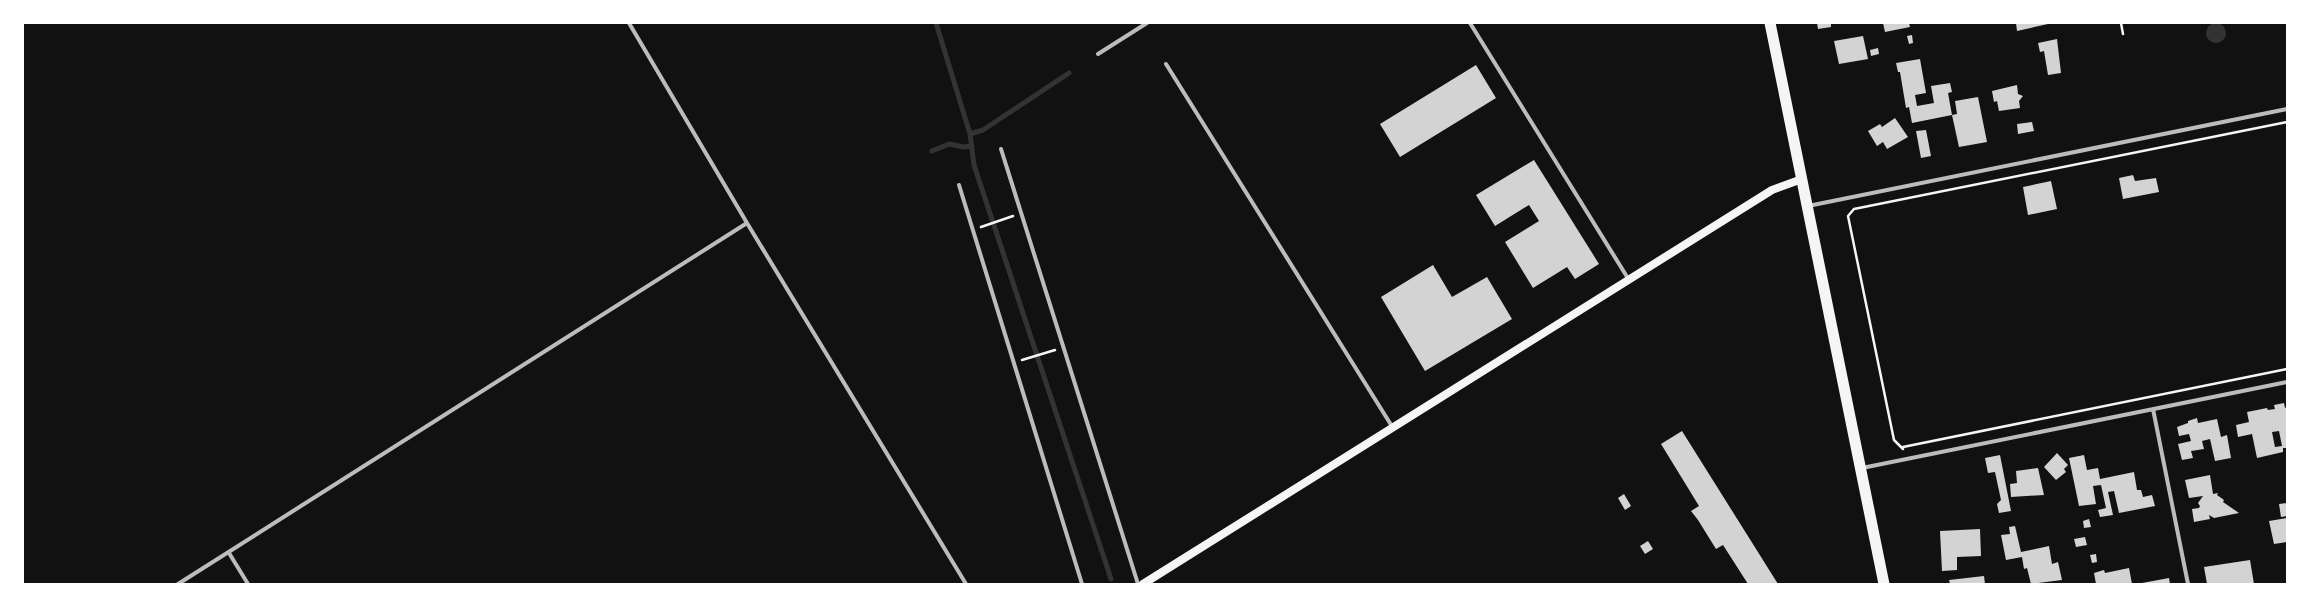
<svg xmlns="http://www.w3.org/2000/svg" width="2310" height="607" viewBox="0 0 2310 607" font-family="'PT Sans',sans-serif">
<rect width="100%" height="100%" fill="#111"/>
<path fill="#333" d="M2206 33a10 10 0 1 1 20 0a10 10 0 1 1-20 0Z"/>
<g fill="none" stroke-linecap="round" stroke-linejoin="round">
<path stroke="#333" stroke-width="5" d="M936 23 970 134 974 165 1111 579
M970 134 983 130 1069 73
M932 151 949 144 964 147 972 146"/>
</g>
<path fill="#d3d3d3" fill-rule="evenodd" d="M1817 23H1831V27L1818 29Z
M1883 23H1909L1910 27 1885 32Z
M2016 23H2048V24L2017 31Z
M1912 35 1913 43 1909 44 1907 36Z
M1863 36 1868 59 1839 64 1834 41Z
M2057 39 2061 73 2048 75 2044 51 2040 52 2038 43Z
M1878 48 1879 54 1871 56 1870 50Z
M1920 59 1926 93 1915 95 1917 106 1934 103 1931 86 1950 83 1952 92 1948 93 1952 115 1912 123 1909 107 1906 108 1900 72H1898L1896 63Z
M1476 65 1496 98 1400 157 1380 124Z
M2017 85 2018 94 2023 96 2019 101 2020 108 1999 111 1997 101 1994 102 1992 91Z
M1978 97 1987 142 1959 147 1952 115 1957 114 1955 101Z
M1895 118 1908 137 1887 149 1883 142 1877 146 1868 131 1880 124 1882 127Z
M2032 122 2034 131 2018 134 2017 124Z
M1926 130 1931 156 1921 158 1916 131Z
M1534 160 1599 264 1575 279 1567 267 1533 288 1505 242 1539 221 1529 205 1495 226 1476 195Z
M2133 175 2135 181 2156 178 2159 192 2123 199 2119 178Z
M2051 181 2057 209 2028 215 2023 187Z
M1433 265 1452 297 1487 277 1512 319 1425 371 1381 297Z
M2284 403 2285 408 2287 407V448H2283V452L2257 458 2252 434 2238 437 2236 425 2249 422 2247 412 2267 408 2268 410 2275 409 2274 405ZM2279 431 2282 446 2275 447 2272 432Z
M2197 418 2198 423 2217 419 2221 437 2227 435 2231 458 2215 461 2210 439 2202 441 2204 449 2191 451 2193 458 2182 460 2178 444 2191 441 2189 434 2179 436 2177 427 2188 423V421Z
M1682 431 1778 584H1748L1723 545 1716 549 1698 520 1691 511 1699 506 1661 444Z
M2057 453 2068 465 2064 469 2066 472 2056 480 2044 467Z
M2000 455 2011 511 1999 513 1997 504 2001 500 1995 472 1988 473 1985 458Z
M2084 455 2087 470 2098 468 2100 479 2134 472 2137 490H2141L2143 497 2152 495 2155 506 2119 513 2114 491 2108 492 2113 515 2100 517 2098 510 2106 508 2101 485 2093 486 2096 504 2079 506 2069 458Z
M2038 468 2044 495 2011 497 2010 484 2017 483 2016 471Z
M2210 475 2213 494 2218 493 2217 495 2224 500 2223 502 2239 513 2214 518 2209 515 2210 519 2194 522 2192 509 2199 508 2200 506 2198 503 2203 496 2189 498 2185 480Z
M1624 494 1631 506 1625 510 1618 498Z
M2287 503V516L2281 517 2279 504Z
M2287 518V542L2274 544 2269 521Z
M2089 519 2091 527 2084 528 2083 521Z
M2015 526 2021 552 2049 546 2052 564 2058 562 2062 580 2031 584 2027 568 2024 569 2022 557 2006 560 2001 535 2010 534 2009 527Z
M1980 529 1981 556 1957 557V570L1942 571 1940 531Z
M2085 537 2087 545 2076 547 2074 539Z
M1648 541 1653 549 1645 554 1640 546Z
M2096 554 2097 562 2092 563 2090 555Z
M2250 560 2254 584H2207L2204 567Z
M2129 568 2132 584H2096L2094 573 2104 570 2105 573Z
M1984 576 1985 584H1950L1949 580Z
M2169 578 2170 584H2142V583Z"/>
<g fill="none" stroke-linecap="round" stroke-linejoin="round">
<path stroke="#f5f5f5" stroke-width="2.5" d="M2121 23 2123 34
M1854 209 2287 122
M1854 209 1848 216 1894 440 1903 449
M981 227 1013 216
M1022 360 1055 350
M1903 447 2287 369"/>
<path stroke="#bcbcbc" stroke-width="4" d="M629 23 747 223 966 584
M1470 23 1629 280
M1098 54 1147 23
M1166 64 1393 428
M1001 149 1138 584
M959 185 1082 584
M1808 206 2287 109
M2153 409 2188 584
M1862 468 2287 382
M229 553 248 584
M178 584 747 223"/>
<path stroke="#f5f5f5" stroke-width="8" d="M1143 584 1772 190 1802 179"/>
<path stroke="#f5f5f5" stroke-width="11" d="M1770 23 1884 584"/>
</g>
<rect width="2310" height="607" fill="none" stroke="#ffffff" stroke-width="48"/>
</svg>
